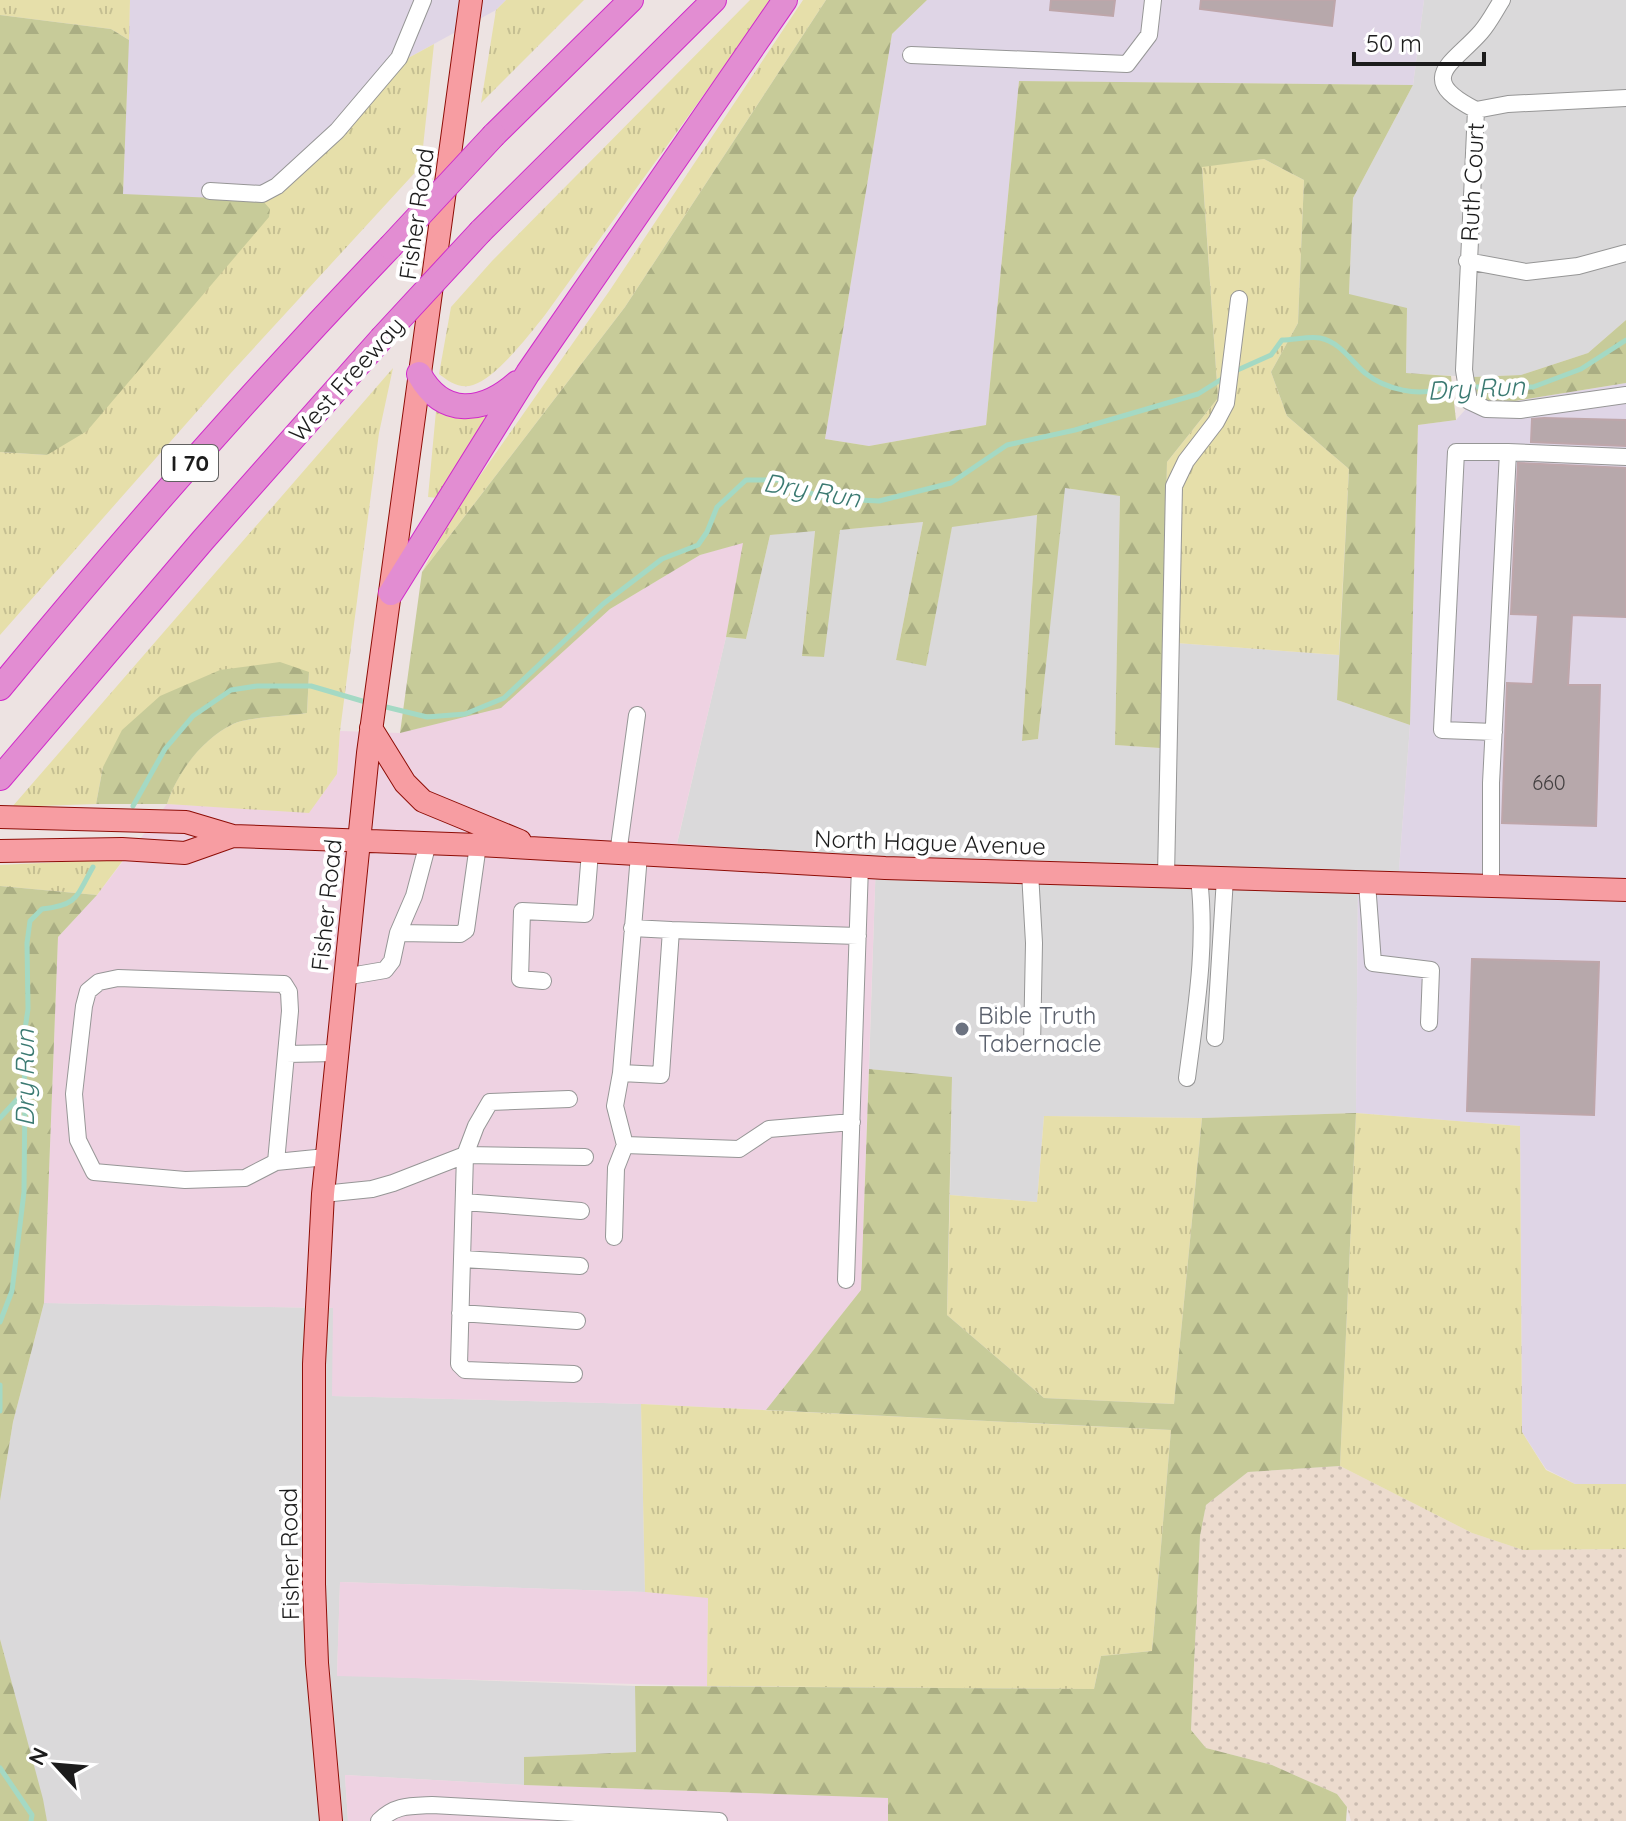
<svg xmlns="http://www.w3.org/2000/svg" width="1626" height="1821" viewBox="0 0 1626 1821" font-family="Quicksand,sans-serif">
<defs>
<pattern id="farmland-dots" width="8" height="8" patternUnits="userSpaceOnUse" patternTransform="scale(2)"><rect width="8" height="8" fill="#ecdbce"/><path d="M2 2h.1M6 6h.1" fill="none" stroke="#cabbb0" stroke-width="1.8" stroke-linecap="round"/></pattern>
<pattern id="grass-tufts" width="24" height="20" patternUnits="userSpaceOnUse" patternTransform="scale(2)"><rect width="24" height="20" fill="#e6dfaa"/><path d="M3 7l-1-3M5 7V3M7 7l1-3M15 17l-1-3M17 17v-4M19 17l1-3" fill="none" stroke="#c5bf92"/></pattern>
<pattern id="forest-firs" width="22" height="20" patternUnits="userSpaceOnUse" patternTransform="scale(2)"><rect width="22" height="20" fill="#c7cb99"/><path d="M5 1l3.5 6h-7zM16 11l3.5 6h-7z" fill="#aaae83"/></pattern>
</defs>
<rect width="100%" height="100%" fill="#ede3e2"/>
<path fill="#dad9da" d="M1424 0H1626V320L1588 353 1521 375 1473 377 1406 373 1407 309 1349 295 1353 198 1413 85Z
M1064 488 1120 495 1115 745 1160 748 1162 642 1339 655 1337 700 1410 725 1398 883 1358 882 1356 1113 1202 1118 1044 1116 1037 1202 950 1195 952 1078 869 1069 876 859 677 844 726 637 746 639 770 535 815 530 802 655 823 657 840 530 923 522 896 660 926 665 952 526 1037 515 1022 741 1038 739Z
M44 1303 333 1308V1396L641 1404 645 1592 340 1582 337 1675 635 1686 636 1752 525 1757 524 1785 345 1775 348 1821H47L0 1639V1501L13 1422Z"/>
<path fill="#eed2e2" d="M744 542 726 637 677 843 876 859 861 1290 766 1410 641 1404 332 1396 333 1308 44 1303 58 937 97 895 167 804 309 812 337 774 340 731 400 733 501 707 610 609 700 555Z
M340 1582 645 1592 708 1597 707 1686 337 1676Z
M345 1775 524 1785 889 1798 888 1821H348Z"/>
<path fill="#dfd5e6" d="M130 0H506L496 10 399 63 290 186 262 200 123 195Z
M927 0H1424L1413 85 1019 81 986 425 869 446 825 439 892 34Z
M1626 383V1484H1575L1546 1469 1522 1432 1520 1126 1356 1113 1358 881 1398 882 1410 725 1418 425 1456 420 1474 400 1515 401Z"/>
<path fill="url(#farmland-dots)" d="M1340 1466 1472 1533 1523 1550 1626 1549V1821H1351L1347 1807 1337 1794 1272 1765 1206 1748 1191 1730 1200 1536 1206 1505 1248 1472Z"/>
<path fill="url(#grass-tufts)" d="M0 0H130L129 40 111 29 0 15Z
M506 0H584L481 103 496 10Z
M750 0H772L545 315C529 335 497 377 473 385 460 389 449 382 439 374L451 307 492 261Z
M803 0H826L625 307 422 572 456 510 610 290Z
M434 44 421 166 230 374 0 635V452L47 455 262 200 290 186 399 63Z
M1264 159 1304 180 1298 323 1271 372 1287 416 1349 469 1339 655 1162 642 1167 462 1218 398 1202 166Z
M393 368 379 433 340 731 337 774 309 813 167 804C177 772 202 739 233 724 247 717 289 716 307 713L309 672 103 767 96 804 12 807Z
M436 411 464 418 492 414 437 498 428 497Z
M124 859 97 895 0 886V865Z
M1356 1113 1520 1126 1522 1432 1546 1470 1575 1484H1626V1549L1523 1550 1472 1533 1340 1466Z
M1044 1116 1202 1118 1174 1404 1044 1398 947 1315 950 1195 1037 1202Z
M641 1404 1171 1430 1152 1651 1101 1656 1094 1689 707 1686 708 1598 645 1592Z"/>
<path fill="url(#forest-firs)" d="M826 0H927L892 34 825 439 869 446 986 425 1019 81 1413 85 1353 198 1349 294 1407 308 1406 373 1451 376 1456 420 1418 425 1410 725 1337 700 1349 469 1287 416 1271 372 1298 323 1304 180 1264 159 1202 167 1218 398 1167 462 1160 748 1115 745 1120 496 1065 488 1038 739 1022 741 1037 515 952 527 926 666 896 660 923 522 840 530 824 657 802 656 815 531 770 535 746 639 726 637 743 543 700 555 610 609 501 708 400 733 422 572 625 307Z
M0 15 111 29 129 40 123 194 262 200 270 209 269 217 87 431 47 455 0 452Z
M1626 320V383L1515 401 1474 400 1473 377 1521 375 1588 353Z
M280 662 309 672 307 713C289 716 247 717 233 724 202 739 177 773 167 804H96L103 767 122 730 160 696 220 670Z
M0 886 97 895 58 937 44 1303 13 1422 0 1501Z
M869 1069 952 1077 947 1315 1044 1398 1174 1404 1202 1118 1356 1113 1340 1466 1248 1472 1206 1505 1200 1536 1191 1730 1206 1748 1272 1765 1337 1794 1347 1807 1346 1821H888V1798L524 1785V1757L636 1752 635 1686 1094 1689 1101 1656 1152 1651 1171 1430 766 1410 861 1290Z
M0 1639 43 1799 47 1821H0Z"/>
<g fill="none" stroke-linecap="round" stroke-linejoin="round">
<path stroke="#a4d9c4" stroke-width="5" d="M1233 372 1271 355 1282 340C1294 340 1309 336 1320 338 1340 342 1351 361 1365 373 1385 389 1420 398 1443 387H1533L1581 369 1626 340
M382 706 427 717 465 714 504 698 603 604 662 559 698 545 707 532 717 507 746 480H778L823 498 879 501 951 483 1007 445 1075 430 1198 394 1225 377
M133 806 165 749 193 716 231 690 257 686H311L369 703
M0 1118 24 1092
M0 1322 12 1291 24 1192 25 1090 23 1043 28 1009 27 943 30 921 42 909C78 905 76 897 93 867
M0 1385V1411
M0 1768 32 1815 31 1821"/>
</g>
<path fill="#b7a8ab" stroke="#bea6aa" stroke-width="2" d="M1051 0H1115L1113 16 1050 10Z
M1201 0H1335L1332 26 1200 9Z
M1544 418 1626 420V446L1531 442 1532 419Z
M1518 463 1626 468V617L1572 615 1568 685H1600L1596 826 1502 823 1507 683 1533 684 1538 615 1511 614Z
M1472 959 1599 962 1594 1115 1467 1111Z"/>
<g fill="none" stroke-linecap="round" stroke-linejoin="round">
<g stroke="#969696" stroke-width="18">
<path id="minor" d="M911 55 1127 64 1149 35 1153 0
M1476 110 1464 370 1469 401 1486 409 1520 410 1626 395
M1476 110 1508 104 1626 98
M1476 110C1414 78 1453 64 1481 32 1489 23 1495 11 1502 0
M210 191 262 194 277 186 337 131 399 58 423 0
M1467 261 1526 272 1578 266 1626 253
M1494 732 1442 730 1456 452H1508
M618 854 637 715
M639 855 621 1073 615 1106 625 1145 739 1149 769 1129 852 1122
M1030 872 1034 943 1032 1046
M1166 876 1174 486 1186 461 1216 422 1226 403 1239 299
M1367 883 1373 963 1431 970 1429 1023
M1491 886V783L1508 452 1626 457
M632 928 671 930
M398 933 460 934 466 930 478 845
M344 977 385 970 392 961 398 933 414 896 428 843
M543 981 520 979 522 911 585 914 590 852
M1215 1038 1225 878
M286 1054 336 1053
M621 1073 661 1075 671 930 858 936
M1187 1078C1196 1009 1207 947 1199 878
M569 1099 490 1102 476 1126 465 1155 459 1364 465 1370 574 1374
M276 1162 290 1011 289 992 284 984 118 978 99 982 88 991 84 1006 74 1094 78 1140 94 1172 185 1180 245 1178 276 1162 326 1157
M323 1194 372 1189 393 1183 465 1155 585 1157
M464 1202 581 1211
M614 1237 616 1168 625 1145
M462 1259 580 1266
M846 1280 860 866
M460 1313 577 1321
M379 1821C395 1805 409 1806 432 1805L719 1821"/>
</g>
<g stroke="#8e0d06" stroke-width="24">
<path id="major" d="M371 728 405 783 423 801 520 841
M0 817 186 822 233 836 478 845 885 868 1626 890
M0 851 122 849 185 853 233 836
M331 1821 317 1663 314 1584V1364L323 1194 368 753 471 0"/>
</g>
<g stroke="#d02bca" stroke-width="26">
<path id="highway" d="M494 135 631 0
M481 231 714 0
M419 374C443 418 483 413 517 383
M391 593 528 373 785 0
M0 688C125 536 254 389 390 247
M0 778 203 540 381 339"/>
</g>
<use href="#minor" stroke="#fff" stroke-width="16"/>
<use href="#major" stroke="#f79da2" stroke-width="22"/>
<use href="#highway" stroke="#e28dd2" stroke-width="24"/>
<g stroke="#d02bca" stroke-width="26" stroke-linecap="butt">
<path id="highway-bridge" d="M390 247 494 135
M381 339 481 231"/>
</g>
<use href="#highway-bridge" stroke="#e28dd2" stroke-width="24"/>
</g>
<circle fill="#6b7280" stroke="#fff" stroke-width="3" cx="962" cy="1029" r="8"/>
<g text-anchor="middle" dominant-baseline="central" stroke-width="8" stroke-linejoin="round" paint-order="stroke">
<g font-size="20" fill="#433f40">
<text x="1549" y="782">660</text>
</g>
<rect fill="#fff" stroke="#606060" stroke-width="2" x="162" y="445" width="56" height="36" rx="6"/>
<g font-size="22" font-weight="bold" fill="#1c1c1c">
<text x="190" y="463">I 70</text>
</g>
<g font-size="24" fill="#1c1c1c" stroke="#fff">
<text transform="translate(1472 182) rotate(-87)">Ruth Court</text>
<text transform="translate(416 214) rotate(-82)">Fisher Road</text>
<text transform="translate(346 379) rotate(-48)">West Freeway</text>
<text transform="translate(930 842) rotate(2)">North Hague Avenue</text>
<text transform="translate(326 905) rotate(-84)">Fisher Road</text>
<text transform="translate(289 1554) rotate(-91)">Fisher Road</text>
</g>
<g font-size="24" fill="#5b616d" stroke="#fff" text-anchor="start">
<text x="978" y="1015">Bible Truth<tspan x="978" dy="28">Tabernacle</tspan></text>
</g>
<g font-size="26" font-style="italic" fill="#3b7a72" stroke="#fff">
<text transform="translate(1476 388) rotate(-3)">Dry Run</text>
<text transform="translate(812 490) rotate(10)">Dry Run</text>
<text transform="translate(24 1078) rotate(-90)">Dry Run</text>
</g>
</g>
<g transform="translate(56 1765) rotate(296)" stroke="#ffffff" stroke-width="6" paint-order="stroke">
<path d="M0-6L14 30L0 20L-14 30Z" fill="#1c1c1c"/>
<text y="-12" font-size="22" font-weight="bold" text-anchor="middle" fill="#1c1c1c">N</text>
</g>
<path d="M1354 52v12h130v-12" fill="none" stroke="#1c1c1c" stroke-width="4"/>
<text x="1366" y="52" font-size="24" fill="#1c1c1c" stroke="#ffffff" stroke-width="6" paint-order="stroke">50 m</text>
</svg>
